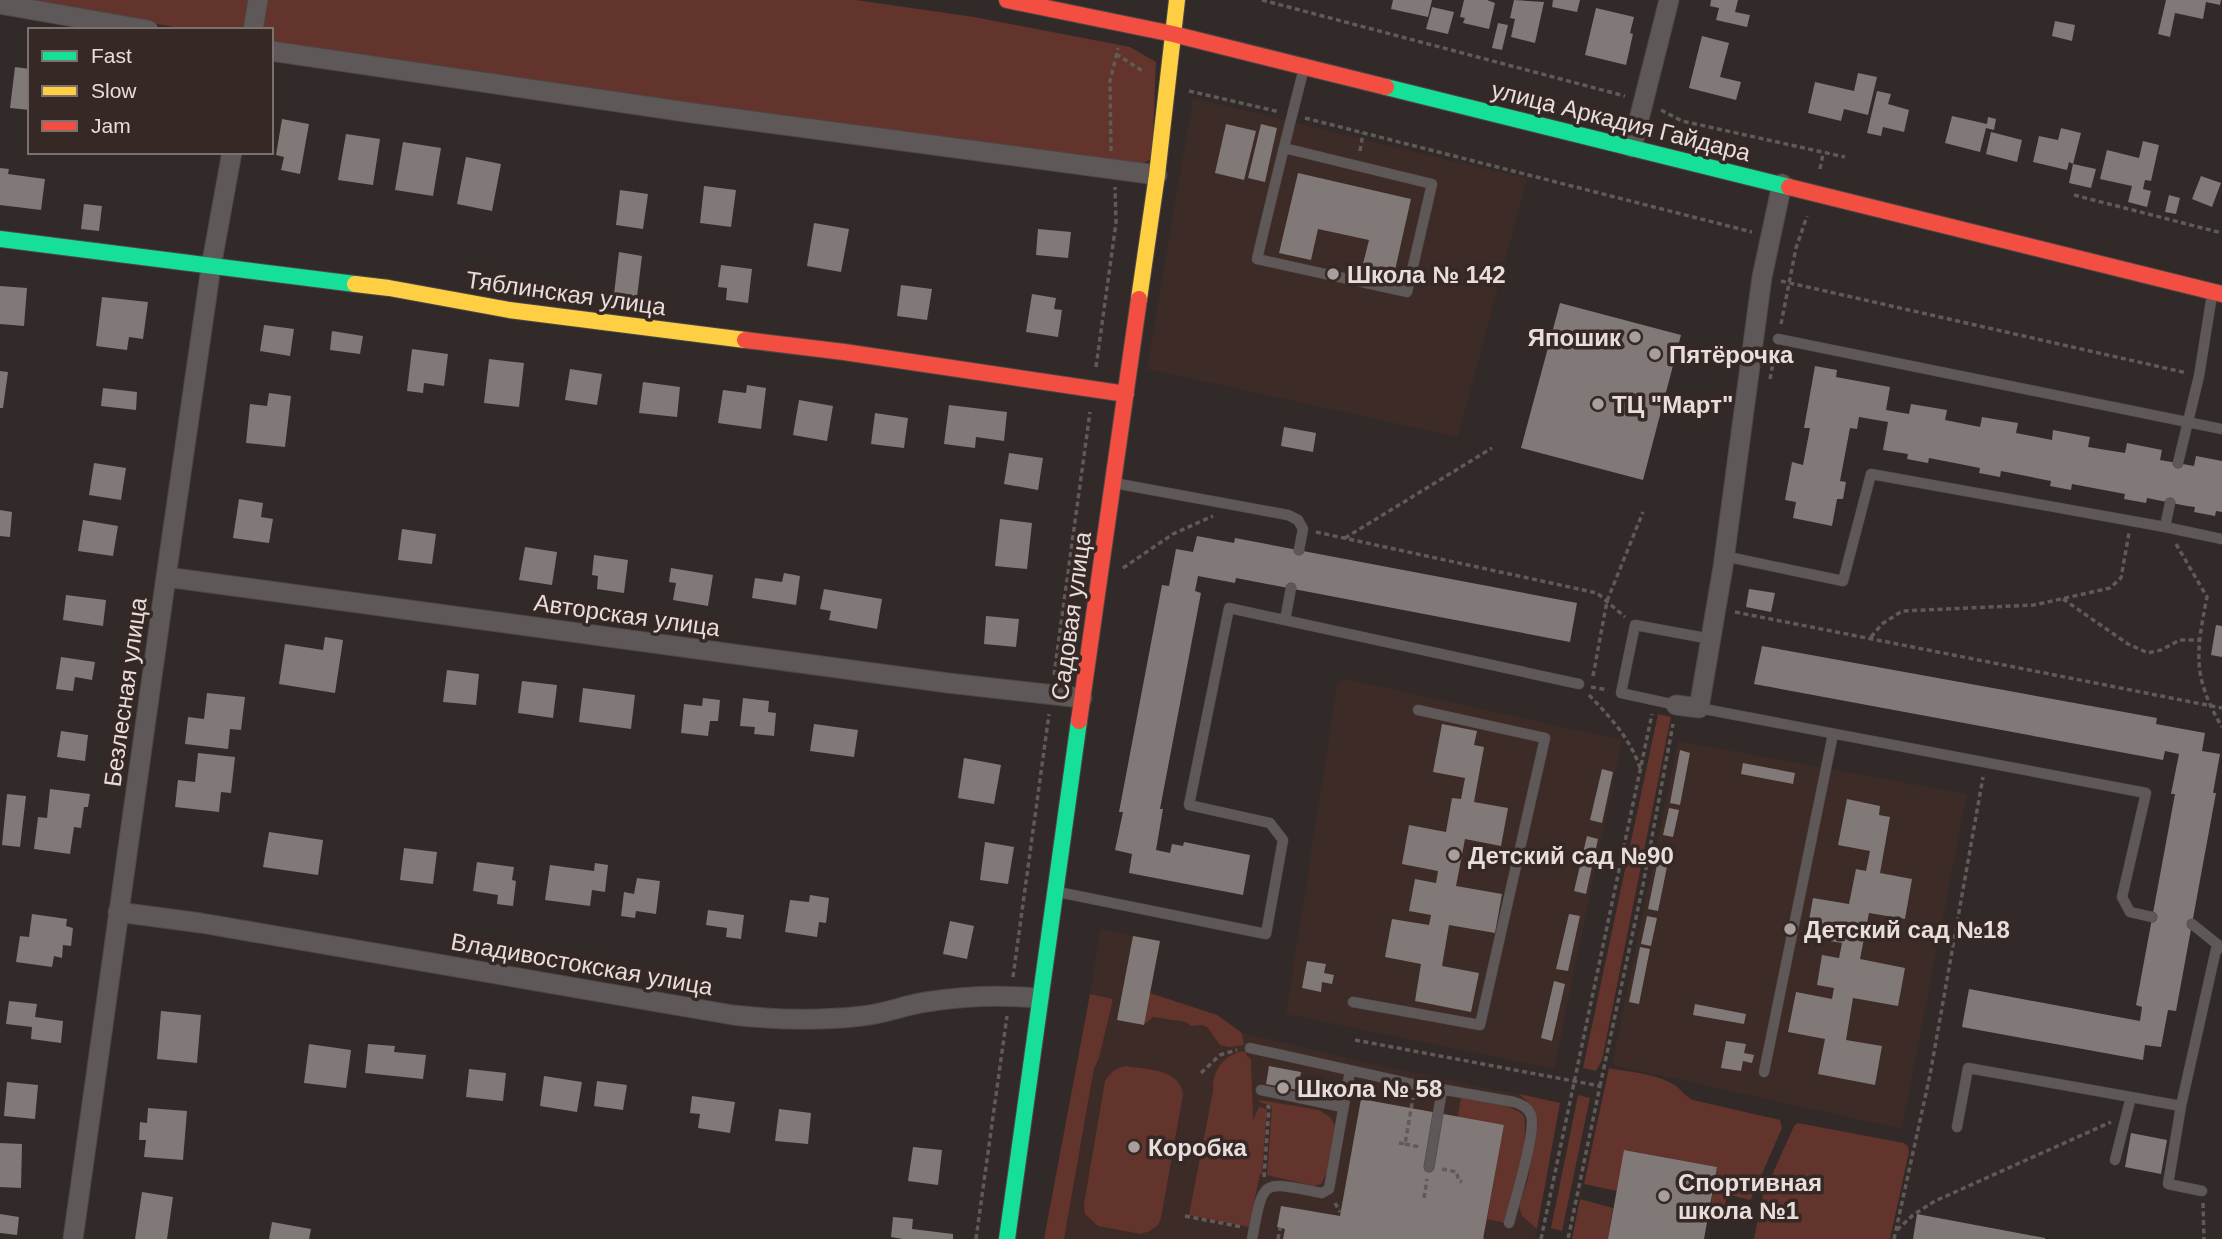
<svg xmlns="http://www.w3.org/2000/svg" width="2222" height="1239" viewBox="0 0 2222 1239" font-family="Arial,sans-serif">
<rect width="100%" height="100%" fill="#322a28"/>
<path fill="#3d2b27" d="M1193 98 1527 179 1458 437 1147 369Z
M1346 679 1622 740 1554 1069 1286 1014 1337 685Z
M1678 741 1967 794 1902 1129 1612 1065Z
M1100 929 1160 941 1150 993 1217 1015 1243 1033 1377 1065 1560 1103 1535 1239H1044L1090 996Z"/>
<path fill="#62342b" d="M18 0H248L244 30H191Z
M265 0H856L974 17 1130 47 1156 62 1152 158 1139 166 280 45 271 41V30H261Z
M1658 714 1671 717 1605 1045 1602 1060 1596 1071 1583 1068Z
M1150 993 1217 1015 1242 1033 1244 1045 1229 1047 1220 1045 1208 1028 1203 1025 1191 1026 1186 1022 1153 1017 1144 1025Z
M1090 994 1112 999V1003L1099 1058 1094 1068 1064 1239H1044Z
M1246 1051 1247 1056 1251 1059 1253 1120 1259 1107 1267 1109 1262 1174H1260L1249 1227 1189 1215 1213 1091C1212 1069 1225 1053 1246 1051Z
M1126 1066C1147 1070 1179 1068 1183 1094L1161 1218 1158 1225 1150 1231 1141 1234 1098 1226 1085 1214 1084 1204 1105 1081C1111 1072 1115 1068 1126 1066Z
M1609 1068C1628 1072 1653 1073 1671 1083 1680 1087 1684 1096 1693 1100L1780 1120 1782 1128 1751 1199 1750 1200 1730 1195 1726 1199 1725 1206 1711 1204 1717 1167 1625 1150 1617 1191 1584 1184Z
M1519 1094 1560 1103 1537 1229 1522 1216 1519 1206 1528 1179 1538 1120 1527 1101Z
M1578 1095 1590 1098 1562 1231 1551 1228Z
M1461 1097C1477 1100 1514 1104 1524 1116 1529 1145 1514 1195 1506 1223L1487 1219 1504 1126 1458 1117Z
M1260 1100 1319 1110 1331 1118 1335 1126 1328 1171 1321 1184 1314 1186 1267 1175 1272 1106 1259 1102Z
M1798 1123 1904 1143 1908 1147 1909 1152 1890 1239H1754L1763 1195 1794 1126Z
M1580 1199 1613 1208 1608 1239H1572Z"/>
<path fill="#807977" d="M1393 0H1432L1428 17 1391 9Z
M1464 0H1487L1495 3 1489 29 1463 23 1465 18 1460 17Z
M1514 0 1544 2 1535 43 1511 37 1515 19 1510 18Z
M1553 0H1580L1577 12 1552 7Z
M1711 0H1738L1735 12 1750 15 1747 27 1716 20 1719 8 1710 6Z
M2166 0H2221L2220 5 2206 2 2203 19 2175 13 2170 37 2158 34Z
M1432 7 1454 12 1448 34 1426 29Z
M1596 8 1634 17 1630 33 1633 34 1626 65 1585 55Z
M2055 21 2075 25 2072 41 2052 36Z
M1498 23 1508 25 1502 50 1492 48Z
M1702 36 1729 43 1720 77 1741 82 1736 100 1689 88Z
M15 67 30 69V110L10 108Z
M1858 73 1877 77 1868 115 1844 109 1841 121 1808 113 1815 82 1854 91Z
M1877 91 1891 94 1888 104 1909 110 1904 132 1883 127 1881 136 1867 133Z
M1952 116 1987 124 1988 117 1996 119 1994 130 1986 128 1980 152 1945 143Z
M282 119 309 124 300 174 281 170 284 157 276 155Z
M1226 124 1256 131 1244 180 1215 173Z
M1261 124 1277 128 1265 182 1248 178Z
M2061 128 2081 133 2073 164 2096 169 2091 188 2069 183 2073 164 2069 162 2067 170 2033 162 2039 136 2058 140Z
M1991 132 2022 140 2017 162 1986 154Z
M346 134 380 139 373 185 338 180Z
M2143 141 2159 145 2151 181 2145 180 2143 189 2151 191 2147 207 2128 202 2132 186 2100 179 2107 150 2139 158Z
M403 142 441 148 433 196 395 190Z
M466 157 501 164 492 211 457 204Z
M0 168 9 169 8 174 45 179 41 210 0 205Z
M1298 173 1411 199 1393 279 1361 272 1369 240 1318 229 1311 260 1279 253Z
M2201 176 2221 183 2212 207 2192 199Z
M704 186 736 190 731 227 700 223Z
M620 190 648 194 643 229 616 225Z
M2169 195 2180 198 2176 214 2165 212Z
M84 204 102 206 99 231 81 229Z
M814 223 849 229 841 272 807 266Z
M1038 229 1071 232 1068 258 1036 255Z
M619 252 642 256 637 297 614 294Z
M721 265 752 269 748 303 726 300 727 288 718 287Z
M901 285 932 289 927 320 897 316Z
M0 286 27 288 24 326 0 324Z
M1032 294 1056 298 1054 309 1062 310 1058 337 1026 332Z
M102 297 148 302 143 339 129 337 127 350 96 346Z
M1560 303 1681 335 1643 480 1521 448Z
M264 325 294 329 290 356 260 351Z
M332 331 363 336 360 354 330 350Z
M412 349 448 354 444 386 424 383 423 393 407 391Z
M489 359 524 363 519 407 484 403Z
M1815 366 1837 370 1836 377 1890 387 1886 410 1909 414 1911 404 1947 410 1945 420 1980 427 1982 417 2018 423 2016 433 2052 440 2053 430 2090 437 2088 447 2125 453 2127 443 2162 450 2160 460 2194 466 2196 456 2222 461V512L2216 511 2215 516 2194 512 2195 507 2187 506 2147 498 2146 503 2124 499 2125 494 2072 484 2071 490 2050 486 2051 481 2001 471 2000 477 1979 473 1980 468 1929 458 1928 463 1907 459 1908 454 1883 450 1888 422 1859 417 1857 429 1850 428 1840 481 1846 482 1843 499H1837L1832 526 1793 518 1796 502 1785 500 1792 462 1803 465 1810 428H1804Z
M570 369 602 374 597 405 565 400Z
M0 371 8 372 3 408H0Z
M643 382 680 387 677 417 639 413Z
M747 385 766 388 761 429 718 423 723 390 746 393Z
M103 388 137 392 136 410 101 406Z
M269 393 291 396 285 447 246 443 250 404 267 406Z
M799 400 833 406 827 441 793 435Z
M949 405 1007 412 1004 441 976 437 975 448 944 444Z
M875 413 908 418 904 448 871 444Z
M1284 427 1316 433 1313 452 1281 446Z
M1009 453 1043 458 1038 490 1004 484Z
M94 463 126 468 121 500 89 495Z
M239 499 263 503 261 517 273 519 269 543 233 538Z
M0 510 12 512 10 537 0 536Z
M1000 519 1032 523 1027 569 995 566Z
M83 520 118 526 113 556 78 551Z
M402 529 436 534 432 564 398 560Z
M1197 536 1234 543 1235 538 1577 603 1570 642 1236 578 1235 583 1198 576 1195 591 1201 593 1160 809H1163L1156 850 1170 853 1172 844 1183 846 1184 842 1250 855 1243 895 1129 873 1132 854 1115 850 1123 812H1119L1162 585 1169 586 1176 549 1193 552Z
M525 547 557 552 552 585 519 580Z
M594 555 628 560 624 593 597 589 598 576 592 575Z
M671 568 713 575 708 606 673 600 676 583 669 582Z
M784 573 800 576 796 605 752 598 755 578 782 582Z
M824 589 882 599 877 629 829 620 831 611 820 609Z
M1749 589 1775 593 1771 612 1746 607Z
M66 595 106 600 103 626 63 620Z
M986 616 1019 619 1016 647 984 644Z
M2216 625 2222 626V657L2211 655Z
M325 637 343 640 335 693 279 684 285 644 323 650Z
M1762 646 2157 718 2156 724 2205 733 2202 751 2220 754 2213 793H2216L2176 1011 2168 1010 2161 1047 2145 1045 2143 1060 1962 1027 1969 989 2140 1021 2142 1007 2136 1005 2175 794H2171L2179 754 2165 751 2163 760 1754 684Z
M61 657 95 662 92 680 75 677 73 691 56 689Z
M447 670 479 674 476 705 443 702Z
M522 681 557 685 553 718 518 713Z
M583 688 635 695 631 729 579 722Z
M207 693 245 697 241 730 230 729 228 749 185 744 188 717 204 719Z
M703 698 720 700 718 721H710L708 736 681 733 684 704 702 706Z
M743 698 769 701 768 712 776 713 774 736 754 734 755 727 740 726Z
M814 724 858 730 854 757 810 751Z
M1442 724 1477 731 1474 745 1484 747 1474 802 1508 808 1501 846 1465 839 1456 886 1502 894 1495 933 1449 925 1442 966 1479 973 1471 1012 1415 1001 1421 964 1385 957 1392 919 1429 925 1431 915 1409 911 1415 879 1436 883 1438 871 1402 864 1409 825 1446 832 1452 798 1461 799 1465 778 1433 772Z
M61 731 88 735 85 761 57 757Z
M1680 750 1690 753 1680 805 1670 803Z
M198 753 235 757 231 793 221 792 219 812 175 807 178 780 195 782Z
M964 758 1001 765 994 804 958 798Z
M1743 763 1795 773 1793 784 1741 774Z
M1602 769 1613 772 1602 823 1590 820Z
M50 789 90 794 88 807H84L81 828 74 827 70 854 34 849 38 817 47 818Z
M7 794 26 796 20 847 2 845Z
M1847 799 1880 806 1879 815 1890 817 1880 873 1912 879 1905 919 1869 913 1860 959 1905 968 1898 1006 1853 998 1846 1040 1882 1046 1875 1085 1818 1074 1825 1039 1788 1032 1796 992 1832 999 1834 988 1817 985 1822 955 1839 958 1842 943 1806 937 1813 898 1849 904 1856 869 1866 871 1870 851 1838 845Z
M1669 808 1679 810 1673 837 1663 835Z
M269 832 323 840 318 875 263 867Z
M1587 836 1598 839 1586 894 1574 891Z
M985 842 1014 847 1008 884 980 880Z
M404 848 437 852 433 884 400 880Z
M1659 855 1669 857 1658 911 1648 909Z
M477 862 514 867 512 880 516 881 513 906 497 904 498 895 473 891Z
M595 863 608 865 605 892 592 890 590 906 545 900 550 865 594 871Z
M637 878 660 881 656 914 636 911 635 918 621 916 624 892 634 894Z
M810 895 829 898 826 923 819 922 817 937 785 932 790 900 809 902Z
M708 910 744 915 741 939 726 937 727 928 706 925Z
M32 914 67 919 66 926 73 928 71 946 63 945 62 958 54 956 52 967 16 962 20 936 29 937Z
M1569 914 1580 916 1568 971 1556 969Z
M1647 916 1657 918 1651 946 1641 944Z
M950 921 974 926 967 959 943 954Z
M1133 936 1160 941 1144 1025 1117 1020Z
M1640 947 1650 949 1639 1004 1629 1002Z
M1307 961 1326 964 1324 973 1334 975 1332 984 1322 982 1321 992 1302 988Z
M1554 981 1565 984 1552 1041 1541 1038Z
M9 1001 37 1004 35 1017 63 1021 61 1043 31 1039 32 1027 6 1024Z
M1695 1004 1746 1014 1744 1024 1693 1015Z
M161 1011 201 1015 197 1063 157 1059Z
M1726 1041 1746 1044 1744 1053 1754 1055 1752 1063 1743 1061 1741 1071 1721 1068Z
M309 1044 351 1050 346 1088 304 1083Z
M368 1044 395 1046 394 1052 426 1055 423 1079 365 1073Z
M1269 1066 1301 1072 1298 1090 1266 1084Z
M469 1069 506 1073 503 1101 466 1097Z
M544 1076 582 1082 577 1112 540 1106Z
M597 1081 627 1085 623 1110 594 1106Z
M7 1082 38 1085 35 1119 4 1116Z
M692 1096 735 1102 730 1133 698 1128 700 1114 690 1113Z
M1361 1099 1504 1125 1483 1239H1283L1285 1229 1277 1227 1281 1206 1340 1216Z
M148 1108 187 1111 183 1160 144 1157 146 1140H139L140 1122 147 1123Z
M779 1109 811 1113 808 1144 775 1141Z
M2131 1133 2167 1140 2161 1174 2125 1167Z
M0 1143 22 1144 21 1188 0 1187Z
M913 1147 942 1150 938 1185 908 1181Z
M1624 1150 1717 1167 1704 1239H1608Z
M142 1192 173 1197 167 1239H135Z
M0 1214 19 1217 17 1235 0 1233Z
M1917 1214 2045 1238V1239H1913Z
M893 1217 913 1219 912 1229 953 1234V1239H903L891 1237Z
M272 1222 311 1229 309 1239H269Z"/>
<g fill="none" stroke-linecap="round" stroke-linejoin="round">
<g stroke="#4e4746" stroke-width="11">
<path id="lane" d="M1284 148 1432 184 1407 292 1257 259C1272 196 1287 134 1303 72
M1778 339 2222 429
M2178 463 2199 376 2212 295
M1114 483 1288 515 1298 520 1303 529 1299 550
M2165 527 2222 539
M1724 556 1843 581 1871 474 2165 527 2170 503
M1285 620 1291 588
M1676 705 1621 693 1635 625 1711 639
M1699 708 2146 793 2122 897 2130 912 2152 917
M1058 892 1266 934 1283 840 1270 823 1189 805 1229 608 1579 684
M2192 924 2222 948
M1353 1002 1480 1025 1545 738 1418 710
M1250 1048 1412 1084 1514 1102C1521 1104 1528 1107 1531 1115 1537 1131 1514 1203 1509 1223
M1764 1072 1833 734
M1261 1090 1343 1107
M2181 1106 2168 1184 2202 1191
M1957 1127 1968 1068 2181 1106 2217 945
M2115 1160 2131 1097
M1429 1167 1442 1090
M1252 1239C1264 1176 1261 1182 1322 1193L1329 1189 1350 1071"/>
</g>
<g stroke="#4e4746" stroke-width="21">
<path id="street" d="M0 4 148 30
M253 30 258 0
M271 51 693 113 1157 175
M1632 147 1669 0
M166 577 948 683 1082 698
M1676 705 1699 708 1723 567 1762 277 1782 184
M118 912 201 923 733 1015C777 1020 819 1021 862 1016 884 1014 905 1005 926 1002 963 996 1002 995 1039 998
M73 1239 166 577 211 267 232 152"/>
</g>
<g stroke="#4e4746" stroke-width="18">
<path id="fast" d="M1386 87 1789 187
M0 239 355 284
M1007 1239 1079 721"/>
</g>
<g stroke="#4e4746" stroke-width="18">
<path id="slow" d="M355 284 389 288 509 310 745 340
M1139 299 1157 175 1177 0"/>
</g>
<g stroke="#4e4746" stroke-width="18">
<path id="jam" d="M1007 0 1173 34 1386 87
M1789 187 2222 294
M745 340 844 352 1126 394
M1079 721 1139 299"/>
</g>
<path stroke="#605a59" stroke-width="3.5" stroke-dasharray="5 3.5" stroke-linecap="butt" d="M1262 0 1625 96
M1116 54 1144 72
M1189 91 1280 112
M1661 110 1682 121 1845 157
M1305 118 1752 232
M1111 151 1110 81 1118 48
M1360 151 1363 133
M1820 169 1823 154
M2074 195 2222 233
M1781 281 2187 373
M1781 324 1796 248 1807 216
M1096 367 1116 223 1115 187
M1770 379 1775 352
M1316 532 1597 593 1625 617
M1345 538 1492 448
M2176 544 2207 597C2196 653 2192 676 2222 727
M1123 568 1173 534 1213 516
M2063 599 2128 644 2148 653 2161 650 2180 640H2199
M1735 612 2222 708
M1871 637 1882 624 1902 611 2034 605 2110 588 2121 578 2129 533
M1054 675 1090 412
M1593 676 1607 601 1643 512
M1591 687 1608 690
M1589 695C1610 717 1630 738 1640 768
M1013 977 1049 714
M1355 1040 1600 1086 1568 1239
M1201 1073 1220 1055 1237 1050
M1600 1086 1643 885 1673 724
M1399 1143 1405 1144 1413 1098
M1405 1144 1420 1147
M1442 1169 1457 1172 1458 1180 1462 1182
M1264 1177 1269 1107 1266 1106
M1424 1198 1427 1179
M1335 1203 1340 1212
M2203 1203 2204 1239
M1185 1216 1242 1227
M1897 1230 1913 1215 1935 1201 2111 1122
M976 1239 1007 1016
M1278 1239 1280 1228
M1483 1239H1484
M1541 1239 1652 714
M1894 1239 1930 1075 1983 777"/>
<use href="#lane" stroke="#5e5858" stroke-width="10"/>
<use href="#street" stroke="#5e5858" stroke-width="19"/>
<use href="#fast" stroke="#16e098" stroke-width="16"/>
<use href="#slow" stroke="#ffcf43" stroke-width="16"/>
<use href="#jam" stroke="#f24e42" stroke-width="16"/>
</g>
<g fill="#a89f9d" stroke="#352825" stroke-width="2.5">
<circle cx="1333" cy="274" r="7"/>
<circle cx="1635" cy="337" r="7"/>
<circle cx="1655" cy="354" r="7"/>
<circle cx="1598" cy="404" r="7"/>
<circle cx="1454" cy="855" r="7"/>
<circle cx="1790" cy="929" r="7"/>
<circle cx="1283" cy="1088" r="7"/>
<circle cx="1134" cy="1147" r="7"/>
<circle cx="1664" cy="1196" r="7"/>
</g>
<g text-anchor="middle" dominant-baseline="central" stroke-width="7" stroke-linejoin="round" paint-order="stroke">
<g font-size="24" fill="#e7dedc" stroke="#352825">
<text transform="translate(1621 121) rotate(14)">улица Аркадия Гайдара</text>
<text transform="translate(566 293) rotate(8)">Тяблинская улица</text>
<text transform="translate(627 615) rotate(8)">Авторская улица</text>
<text transform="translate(1071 616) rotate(-82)">Садовая улица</text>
<text transform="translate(125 692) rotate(-82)">Безлесная улица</text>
<text transform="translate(582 964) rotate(10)">Владивостокская улица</text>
</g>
<g font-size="24" font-weight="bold" fill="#e7dedc" stroke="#352825" text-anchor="start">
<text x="1347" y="274">Школа № 142</text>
<text x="1621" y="337" text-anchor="end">Япошик</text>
<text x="1669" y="354">Пятёрочка</text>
<text x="1612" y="404">ТЦ "Март"</text>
<text x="1468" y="855">Детский сад №90</text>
<text x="1804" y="929">Детский сад №18</text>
<text x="1297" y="1088">Школа № 58</text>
<text x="1148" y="1147">Коробка</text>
<text x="1678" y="1182">Спортивная<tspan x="1678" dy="28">школа №1</tspan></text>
</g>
</g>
<rect x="28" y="28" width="245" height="126" fill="#352825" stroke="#7c716e" stroke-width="2"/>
<rect x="42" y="51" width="35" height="10" fill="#16e098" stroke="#7c716e" stroke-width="2"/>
<text x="91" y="63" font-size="21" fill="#e7dedc">Fast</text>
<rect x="42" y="86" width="35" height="10" fill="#ffcf43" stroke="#7c716e" stroke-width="2"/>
<text x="91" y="98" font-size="21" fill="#e7dedc">Slow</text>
<rect x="42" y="121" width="35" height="10" fill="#f24e42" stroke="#7c716e" stroke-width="2"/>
<text x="91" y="133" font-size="21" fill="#e7dedc">Jam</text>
</svg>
